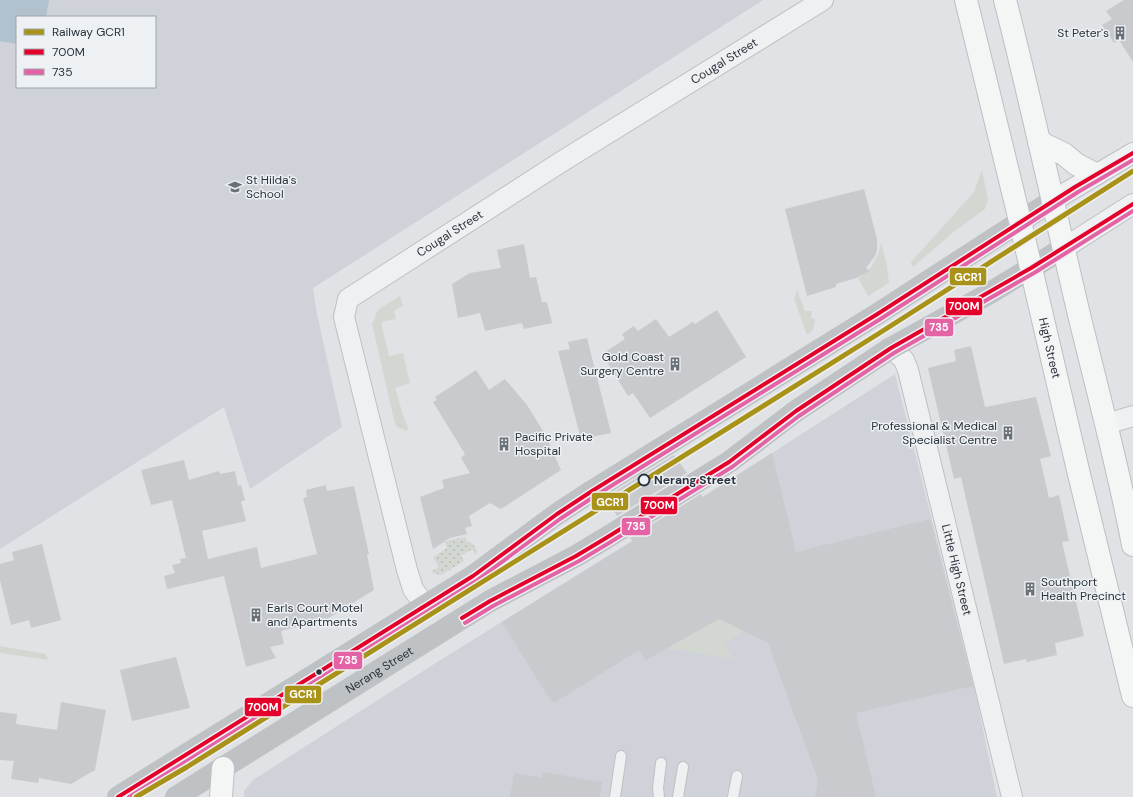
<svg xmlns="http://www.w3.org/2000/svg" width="1133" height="797" viewBox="0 0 1133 797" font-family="'DM Sans',sans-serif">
<defs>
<pattern id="grass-dots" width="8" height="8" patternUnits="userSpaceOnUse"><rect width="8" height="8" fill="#d2d8d1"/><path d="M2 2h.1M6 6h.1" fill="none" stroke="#b4bab4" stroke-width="1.8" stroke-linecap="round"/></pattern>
</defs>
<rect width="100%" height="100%" fill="#e0e2e5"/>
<path fill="#cfd2d8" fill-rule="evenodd" d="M0 0H763L313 288 317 314 342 427 250 489 224 407 0 549ZM17 17H155V87H17Z
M895 374 974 686 997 797H244V791L253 780 431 666 733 478Z"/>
<path fill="url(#grass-dots)" d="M465 537 467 541 473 544 478 552 475 554 472 549 461 556 464 561 443 574C439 575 434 575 432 571L439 567 433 557 447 548 445 543 449 540Z"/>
<path fill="#d2d8d1" d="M982 170 988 200 985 209 956 230 913 267 911 262 974 192Z
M881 243 887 265 889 283 868 296 858 278C872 270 878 258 881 243Z
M797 290 805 311H812L811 318 815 319 813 331 807 335 794 299Z
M400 296 403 306 394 311 396 319 381 322 389 356 403 353 410 383 395 388C400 402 402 417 409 429L406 431 397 427 394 420 372 324 376 316 375 315 379 309Z
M707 613 744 631 724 644 734 659 667 648Z
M0 646 46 654 48 660 0 653Z"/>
<path fill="#b1c1cd" d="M0 0H49L46 17H17V44L0 41Z"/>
<path fill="#c8cacd" d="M1124 0H1133V62L1119 40 1114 43 1102 25 1112 19 1106 11Z
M864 189 877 239V250L875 256 866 268 870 271 856 278 836 284V287L807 296 785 209Z
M524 244 530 278 536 277 542 302H547L552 323 524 329 522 323 485 331 480 313 458 318 452 284 470 273 501 268 497 250Z
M717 310 746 357 650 418 633 393 628 396 602 354 625 339 622 334 634 326 638 331 656 319 669 337 693 322 695 324Z
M587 338 611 433 581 439 558 351 570 349 568 342Z
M971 346 985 407 1036 397 1051 456 1040 459 1049 498 1059 495 1069 541 1062 542 1084 636 1055 643 1057 655 1027 662 1026 659 1004 664 961 477 954 479 928 368 956 361 954 350Z
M476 370 489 390 505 379 527 405 545 434 561 470 501 509 490 503 469 516 472 526 465 528 467 534 450 538 433 549 420 497 444 488 442 480 470 473 461 458 465 454 433 402 437 400 435 397Z
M772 453 796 552 930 519 973 686 856 713 876 797H815L818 780 768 643 719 619 646 660 639 650 554 703 547 695 502 622 633 541 630 538 701 494 703 497Z
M674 455 687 473 617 516 606 497Z
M184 460 189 480 219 471 220 474 235 471 238 486 241 485 245 500 241 502 246 521 202 531 208 559 257 547 261 568 317 554 303 498 307 497 306 490 326 485 327 491 354 486 369 554H367L374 590 327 619 281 631 284 644 270 647 276 658 246 667 224 576 167 589 164 576 175 573 172 565 181 563 180 559 186 558 172 500 151 505 141 470Z
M42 544 61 620 31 628 29 620 11 625 0 580V564L14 560 12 552Z
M176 657 190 708 132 721 120 670Z
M61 702 106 710 95 770 71 784 39 778 38 783 11 779 14 761 0 760V712L17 714 16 724 57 730Z
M543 772 602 782 600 797H510L514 773 542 778Z"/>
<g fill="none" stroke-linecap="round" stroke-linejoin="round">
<g stroke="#bfc0c3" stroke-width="12">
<path id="service" d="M615 797 621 756
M659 797 658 788 661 763
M678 797 683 767
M733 797 737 776"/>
</g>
<g stroke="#bfc0c3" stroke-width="22">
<g id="minor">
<path d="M1052 201 1133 153"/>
<path d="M1064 248 1133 204"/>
<path id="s1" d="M891 348 904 360 908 370 1012 797"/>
<path d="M1106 424 1133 416"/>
<path id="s2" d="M425 606 413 589 407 570 344 317 348 299 561 162 823 0"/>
</g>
</g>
<g stroke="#bdbfc2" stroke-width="24">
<g id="primary">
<path id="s4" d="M966 0 1020 221 1078 470 1133 696"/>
<path d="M1005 0C1031 101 1053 204 1077 306 1096 386 1118 465 1133 545"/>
<path d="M1039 142 1064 154 1076 164 1095 174"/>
<path d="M221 797 223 768"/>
</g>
</g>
<use href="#service" stroke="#eff0f2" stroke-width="10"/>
<use href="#minor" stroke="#eff0f2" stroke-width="20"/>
<g stroke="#bec2c4" stroke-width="22">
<path d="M118 797 473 576 557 514 592 491 879 313 1052 201"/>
<path id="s3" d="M176 797 490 601 576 556 606 538 729 462 796 411 891 348 990 293 1064 248"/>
</g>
<use href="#primary" stroke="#f4f5f5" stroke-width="22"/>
<g stroke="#eef1f4" stroke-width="7">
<path id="bus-1" d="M462 618 490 601 576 556 606 538 729 462 796 411 891 348 1031 268 1133 204
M118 797 473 576 557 514 592 491 879 313 1075 187 1133 153"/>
</g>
<g stroke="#eef1f4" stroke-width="7">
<path id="bus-2" d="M465 623 493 606 579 561 609 543 732 467 799 416 894 353 1034 273 1133 211
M129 797 476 581 560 519 595 496 882 318 1078 192 1133 160"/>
</g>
<use href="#bus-1" stroke="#e4002b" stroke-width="4"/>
<use href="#bus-2" stroke="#e463a4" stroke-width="4"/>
<g stroke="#eef1f4" stroke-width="8">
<path id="rail-1" d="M136 797 187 767 878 334 1133 171"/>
</g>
<use href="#rail-1" stroke="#a99218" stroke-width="5"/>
</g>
<defs>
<g id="building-bare" transform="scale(1.08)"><path d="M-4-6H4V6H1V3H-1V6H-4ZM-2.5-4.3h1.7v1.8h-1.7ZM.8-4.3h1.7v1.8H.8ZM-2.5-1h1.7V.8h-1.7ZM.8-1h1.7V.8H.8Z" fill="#697077" stroke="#eef1f4" stroke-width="2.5" paint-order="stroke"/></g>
<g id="school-bare" transform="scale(1.08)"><path d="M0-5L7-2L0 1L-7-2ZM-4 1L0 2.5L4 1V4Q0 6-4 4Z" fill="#697077" stroke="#eef1f4" stroke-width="2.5" paint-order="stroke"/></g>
</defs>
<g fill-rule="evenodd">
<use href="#building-bare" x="1120" y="33"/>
<use href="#school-bare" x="235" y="187"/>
<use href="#building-bare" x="675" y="364"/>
<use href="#building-bare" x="1008" y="433"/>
<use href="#building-bare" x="504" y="444"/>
<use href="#building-bare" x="1030" y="589"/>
<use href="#building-bare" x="256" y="615"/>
</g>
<circle fill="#eef1f4" stroke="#29323c" stroke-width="2" cx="644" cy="480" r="5.5"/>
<circle fill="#29323c" stroke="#eef1f4" stroke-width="1.5" cx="319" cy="672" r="3.5"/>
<g text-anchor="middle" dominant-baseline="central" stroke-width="3" stroke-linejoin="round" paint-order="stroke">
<g font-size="12" fill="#29323c" stroke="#eef1f4" text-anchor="start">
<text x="1109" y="33" text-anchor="end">St Peter's</text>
<text x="246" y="180">St Hilda's<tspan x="246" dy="14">School</tspan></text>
<text x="664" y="357" text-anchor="end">Gold Coast<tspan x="664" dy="14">Surgery Centre</tspan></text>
<text x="997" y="426" text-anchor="end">Professional &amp; Medical<tspan x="997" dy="14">Specialist Centre</tspan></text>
<text x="515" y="437">Pacific Private<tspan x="515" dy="14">Hospital</tspan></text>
<text x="1041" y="582">Southport<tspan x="1041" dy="14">Health Precinct</tspan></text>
<text x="267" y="608">Earls Court Motel<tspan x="267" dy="14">and Apartments</tspan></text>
</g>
<g font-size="12" fill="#29323c" stroke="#eef1f4">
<text stroke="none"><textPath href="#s2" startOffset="765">Cougal Street</textPath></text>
<text stroke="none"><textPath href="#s2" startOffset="441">Cougal Street</textPath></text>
<text stroke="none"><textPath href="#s4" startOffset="358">High Street</textPath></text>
<text stroke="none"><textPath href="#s1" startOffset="234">Little High Street</textPath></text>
<text stroke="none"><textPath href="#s3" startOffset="240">Nerang Street</textPath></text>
</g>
<g font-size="12" font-weight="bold" fill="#29323c" stroke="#eef1f4" text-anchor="start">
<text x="654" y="480">Nerang Street</text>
</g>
</g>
<g stroke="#eef1f4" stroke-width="1.5">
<rect x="949" y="267" width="38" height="19" rx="4" fill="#a99218"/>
<rect x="945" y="297" width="38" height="19" rx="4" fill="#e4002b"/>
<rect x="924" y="318" width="30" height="19" rx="4" fill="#e463a4"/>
<rect x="591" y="492" width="38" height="19" rx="4" fill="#a99218"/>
<rect x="640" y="496" width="38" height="19" rx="4" fill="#e4002b"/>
<rect x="621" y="517" width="30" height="19" rx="4" fill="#e463a4"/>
<rect x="333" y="651" width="30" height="19" rx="4" fill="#e463a4"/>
<rect x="284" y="685" width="38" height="19" rx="4" fill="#a99218"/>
<rect x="244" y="697" width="38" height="20" rx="4" fill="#e4002b"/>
</g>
<g font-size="11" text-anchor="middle" font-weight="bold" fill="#fff">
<text x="968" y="281">GCR1</text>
<text x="964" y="310">700M</text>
<text x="939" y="331">735</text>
<text x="610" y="506">GCR1</text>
<text x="659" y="509">700M</text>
<text x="636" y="530">735</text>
<text x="348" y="664">735</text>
<text x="303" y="698">GCR1</text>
<text x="263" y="711">700M</text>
</g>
<rect x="16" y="16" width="140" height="72" fill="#eef1f4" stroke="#9fa5aa"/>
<rect x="24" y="29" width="20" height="6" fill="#a99218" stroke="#9fa5aa"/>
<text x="52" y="36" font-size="12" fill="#29323c">Railway GCR1</text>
<rect x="24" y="49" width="20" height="6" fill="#e4002b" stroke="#9fa5aa"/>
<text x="52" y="56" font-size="12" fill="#29323c">700M</text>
<rect x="24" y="69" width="20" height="6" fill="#e463a4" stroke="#9fa5aa"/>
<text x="52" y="76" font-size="12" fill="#29323c">735</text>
</svg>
